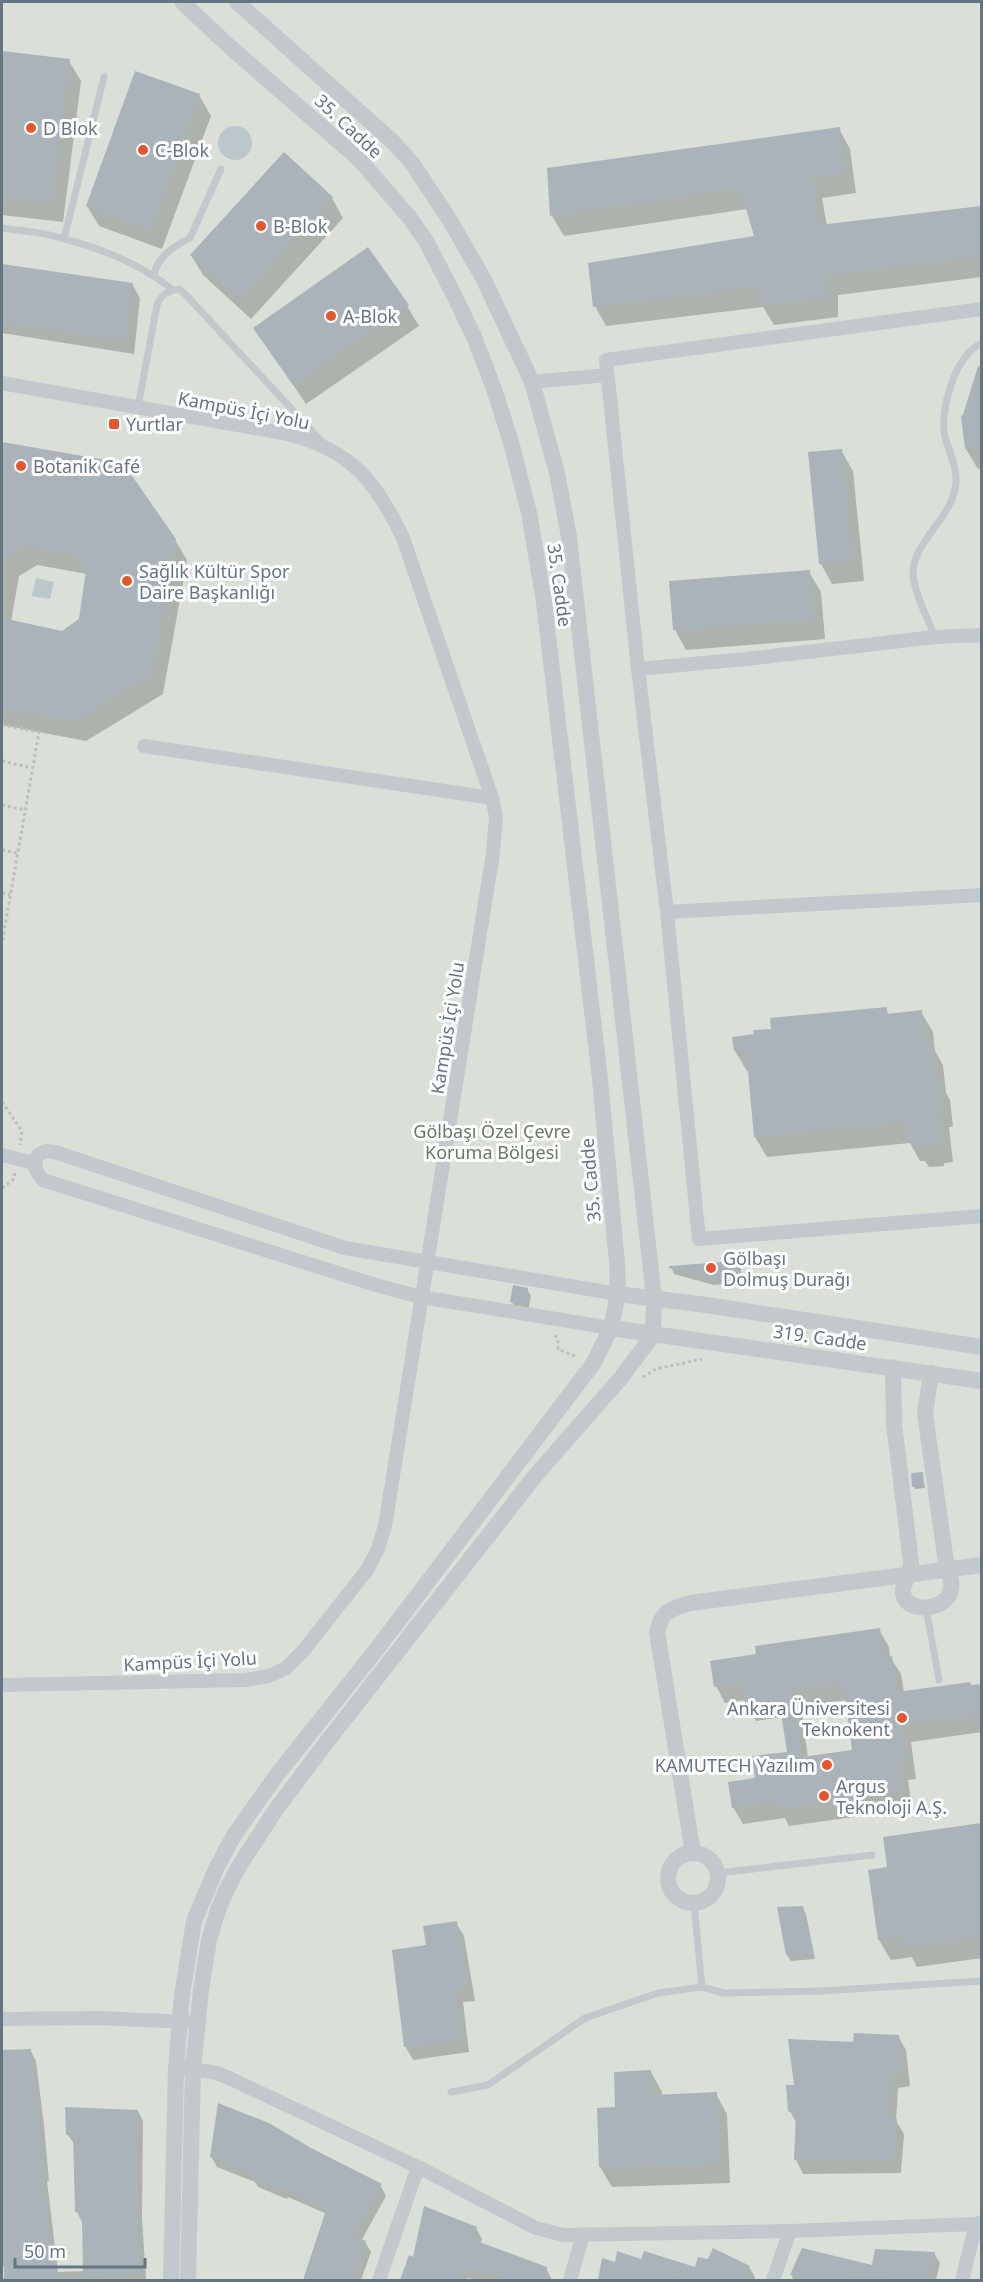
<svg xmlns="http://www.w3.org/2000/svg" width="983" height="2282" viewBox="0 0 983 2282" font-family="'Noto Sans',sans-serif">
<rect width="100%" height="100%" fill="#fafaf8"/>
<path fill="#dadfd7" d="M2 2H981V2280H2Z"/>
<path fill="#bbc7cb" d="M218 143a17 17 0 1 1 34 0a17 17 0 1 1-34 0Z
M36 578 54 582 50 599 32 596Z"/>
<path fill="#0003" fill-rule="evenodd" d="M2 52 69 61 81 81 63 222 2 215Z
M199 95 211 116 162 249 99 226 87 206Z
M839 129 850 149 856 193 822 198 827 226 982 207V277L838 295V317L774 325 763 307 606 326 595 306 755 237 747 209 564 236 552 216 548 169Z
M332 198 343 218 251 319 203 275 191 255Z
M2 265 132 284 140 298 134 354 2 333Z
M407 306 419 326 306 404 255 328Z
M982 378V468L978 469 966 449 979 381Z
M3 444 175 540 187 560 163 694 86 741 2 725ZM37 565 87 574 80 619 62 632 11 622 19 576Z
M841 450 853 471 864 581 832 584 821 564Z
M809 572 821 592 825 639 686 650 675 630Z
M886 1009 889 1015 921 1012 933 1032 935 1051 943 1065 946 1093 950 1100 953 1127H949L953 1162 944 1163V1166L929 1167 925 1161H920L910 1143 767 1157 755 1137 749 1071H747L735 1051 756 1036 772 1030Z
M737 1263 741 1269V1282L714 1285 674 1274 671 1267Z
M527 1289 531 1296 528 1311 516 1309 512 1302Z
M922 1473 925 1488 915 1489 914 1486Z
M879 1630 889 1647 890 1657 901 1674 904 1692 982 1685V1732L911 1742 916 1779 908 1780 912 1809 789 1826 785 1818 743 1824 733 1807 757 1779 788 1753 783 1717 756 1721 746 1700 725 1703 716 1686 758 1656ZM847 1700 854 1751 808 1758 801 1706Z
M982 1824V1958L917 1967 912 1957 891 1960 879 1940 870 1871 889 1868 884 1838Z
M802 1907 806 1914 815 1959 791 1961 787 1955Z
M456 1923 464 1936 475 2001 463 2002 469 2052 413 2060 405 2046 428 1946Z
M898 2036 906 2050 910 2086 898 2088 896 2121 904 2134 901 2173 803 2174 796 2160 797 2124 790 2111 796 2087 854 2044Z
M30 2050 36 2061 44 2126 49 2181H47L58 2272 85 2271 82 2222 77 2212 75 2145 67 2134 138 2111 143 2121 142 2218 146 2280H6V2268L2 2265V2052Z
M651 2072 662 2092V2096L716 2094 727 2114 730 2183 612 2187 600 2167 598 2110 617 2109Z
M310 2149 380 2185 386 2196 361 2241 365 2242 371 2252 361 2280H306L327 2214 288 2197 287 2199 258 2187 255 2182 217 2167 211 2156Z
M476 2228 482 2239 480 2244 546 2268 552 2280H480L467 2278 466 2280H402L410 2257 414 2259Z
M934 2253 940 2263 936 2280H793L792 2275 874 2267Z
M603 2260 617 2263 642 2261 696 2269 749 2267 755 2277 754 2280H599Z"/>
<path fill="#aab3b9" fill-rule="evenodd" d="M2 51 70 59 52 203 2 196Z
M135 71 200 94 151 230 86 206Z
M840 127 845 173 812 178 819 225 981 206V256L827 275V297L761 306V286L593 307 588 263 754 236 740 188 550 216 547 168Z
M284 152 333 197 239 300 190 255Z
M368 247 409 305 293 385 253 328Z
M2 264 133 283 126 341 2 322Z
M978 366 981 367V447L965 449 961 416 963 415Z
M2 442 123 463 176 539 152 674 74 722 2 708V618L62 631 79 619 86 570 76 555 25 545 2 560Z
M842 449 853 561 819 564 808 452Z
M810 570 814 620 673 630 669 581Z
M887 1007V1014L922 1010 925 1044H932L936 1078H939L942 1107 939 1108 942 1143H934V1146L916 1147 915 1141 907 1142 905 1122 754 1137 746 1050 734 1051 732 1037 754 1034 753 1030 771 1029 770 1018Z
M738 1261V1276L710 1279 669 1268V1266Z
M513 1285 528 1288 525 1305 510 1302Z
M923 1472 924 1485 912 1487 911 1473Z
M880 1628 884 1657 892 1656 897 1692 970 1682 971 1685 981 1684V1710L974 1711 975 1715 902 1725 907 1762 899 1763 903 1792 778 1809 777 1801 732 1808 728 1782 755 1778 752 1756 787 1752 779 1699 745 1704 742 1683 714 1687 710 1661 756 1654 755 1646ZM843 1682 852 1750 802 1757 792 1690Z
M981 1823V1937L904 1948 903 1937 878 1940 868 1870 887 1867 883 1837Z
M803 1906 813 1953 786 1955 777 1907Z
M457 1921 468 1987 456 1989 462 2039 404 2047 392 1950 426 1945 423 1926Z
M854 2033 899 2035 903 2073 891 2074 888 2115 897 2119 893 2160H794L796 2115 788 2111 786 2085H794L788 2039 853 2042Z
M31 2049 39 2115 44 2171H42L56 2280H4V2258H2V2050Z
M651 2070 652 2095 717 2092 720 2163 599 2167 597 2108 615 2107 614 2072Z
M218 2103 269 2123 311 2148 382 2184 353 2236 366 2241 353 2280H303L327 2207 282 2187 281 2190 250 2177 251 2174 210 2157Z
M65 2107 138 2110 137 2207 141 2274 83 2276 82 2212H75L73 2135H66Z
M424 2206 477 2227 474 2240 547 2267 546 2280H515L462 2268 458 2280H400L409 2255 413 2257Z
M713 2248 750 2266 745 2280H690L673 2275 671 2280H598L602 2258 615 2262 617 2251 641 2259 644 2251 695 2267 698 2257 708 2259Z
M802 2248 872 2265 875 2249 935 2252 928 2280 851 2276 849 2280H816L790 2275Z"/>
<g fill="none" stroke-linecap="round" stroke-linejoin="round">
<path stroke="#bbbfc2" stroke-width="3" stroke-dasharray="3 3" stroke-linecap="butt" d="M2 725 39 732 2 943
M2 761 32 768
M2 805 25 810
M2 850 17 853
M2 893 10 895
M2 1102 22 1131 20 1145
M2 1188 14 1179 15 1173
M555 1335 558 1341V1349L577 1357
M643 1377 656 1369 702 1359"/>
<path stroke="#c3c8cc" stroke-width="7" d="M2 228C21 231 42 232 61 238 100 248 142 265 173 290
M64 239 104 77
M154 274C159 255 173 247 190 238L221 169
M138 407 157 305C161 294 168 291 179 289L186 295 323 443
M935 637C928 619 913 591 913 572 914 540 954 517 956 482 957 467 949 451 945 437 939 410 955 355 982 343
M926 1608 939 1680
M718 1873 872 1855
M694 1904 702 1987 724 1993 821 1991 982 1981
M451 2092 488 2085 585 2018 658 1993 702 1987"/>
<path stroke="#c3c8cc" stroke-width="14" d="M982 309 606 360 638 669 667 912 699 1239 982 1216
M532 382 607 375
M2 383 288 434C352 451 375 480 403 538L492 798 496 816 493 853 385 1526 378 1549 367 1570 303 1651 286 1668 269 1676 246 1680 2 1685
M638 669 746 659 935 637 982 635
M144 746 492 798
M667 912 982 895
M2 1155 34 1163
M611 1328 421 1297 379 1286 43 1180C35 1171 33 1165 38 1155L46 1151 55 1152 345 1248 618 1294
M2 2019 99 2018 188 2022
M184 2068 217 2073 231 2079 418 2167 536 2228 563 2235 790 2231 976 2224 982 2222
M379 2280 418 2167
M570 2280 583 2235
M773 2280 790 2231
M962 2280 976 2224"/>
<path stroke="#c3c8cc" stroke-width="16" d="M618 1294 706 1305 982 1347
M611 1328 982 1381
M893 1367 894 1424 911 1562C911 1576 902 1582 903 1593 906 1618 968 1611 947 1569L925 1414 931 1373
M668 1878a25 25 0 1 1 50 0a25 25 0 1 1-50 0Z
M693 1853 657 1632C662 1610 670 1610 690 1603L982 1565
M171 2280 176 2068 182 1995 194 1921 217 1867 233 1837 276 1776 376 1650 593 1364 611 1328 618 1294 617 1263 600 1079 544 602 529 513 511 442 494 389 474 337 455 297 426 241 409 217 359 159 230 47 182 2
M188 2280 193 2069 201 1990 209 1940 218 1910 227 1889 241 1863 277 1808 326 1743 535 1476 620 1379 653 1335 654 1298 569 537 557 473 532 382 483 278 451 222 412 163 393 142 237 2"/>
</g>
<g fill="#e4572e" stroke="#fff" stroke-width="2">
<circle cx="31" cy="128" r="6"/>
<circle cx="143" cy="150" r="6"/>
<circle cx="261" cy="226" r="6"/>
<circle cx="331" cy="316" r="6"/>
<rect x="108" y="418" width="12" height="12" rx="3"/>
<circle cx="21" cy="466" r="6"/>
<circle cx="127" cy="581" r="6"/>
<circle cx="711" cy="1268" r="6"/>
<circle cx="902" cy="1718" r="6"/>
<circle cx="827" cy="1765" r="6"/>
<circle cx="824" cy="1796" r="6"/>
</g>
<g text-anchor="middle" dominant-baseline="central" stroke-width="6" stroke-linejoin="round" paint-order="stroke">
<g font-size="18" fill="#657683" stroke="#fff">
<text transform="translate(349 126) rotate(43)">35. Cadde</text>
<text transform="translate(244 410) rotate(11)">Kampüs İçi Yolu</text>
<text transform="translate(560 585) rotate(82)">35. Cadde</text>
<text transform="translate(447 1028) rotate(-81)">Kampüs İçi Yolu</text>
<text transform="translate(590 1180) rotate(-95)">35. Cadde</text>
<text transform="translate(820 1337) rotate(8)">319. Cadde</text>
<text transform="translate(190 1661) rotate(-3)">Kampüs İçi Yolu</text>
</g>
<g font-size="18" fill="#657683" stroke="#fff" text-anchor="start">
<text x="43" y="128">D Blok</text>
<text x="155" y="150">C-Blok</text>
<text x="273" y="226">B-Blok</text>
<text x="343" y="316">A-Blok</text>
<text x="126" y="424">Yurtlar</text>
<text x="33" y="466">Botanik Café</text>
<text x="139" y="571">Sağlık Kültür Spor<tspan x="139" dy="21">Daire Başkanlığı</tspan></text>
<text x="723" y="1258">Gölbaşı<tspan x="723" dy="21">Dolmuş Durağı</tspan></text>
<text x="890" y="1708" text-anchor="end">Ankara Üniversitesi<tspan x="890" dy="21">Teknokent</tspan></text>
<text x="815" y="1765" text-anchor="end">KAMUTECH Yazılım</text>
<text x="836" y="1786">Argus<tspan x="836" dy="21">Teknoloji A.Ş.</tspan></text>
</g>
<g font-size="18" fill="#687a64" stroke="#fff">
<text x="492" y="1131">Gölbaşı Özel Çevre<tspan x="492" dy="21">Koruma Bölgesi</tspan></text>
</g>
</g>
<rect width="983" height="2282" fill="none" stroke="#657683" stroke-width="6"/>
<path d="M15 2258v9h130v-9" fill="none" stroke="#657683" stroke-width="3"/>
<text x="24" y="2258" font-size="18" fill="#657683" stroke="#ffffff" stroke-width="4.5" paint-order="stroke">50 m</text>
</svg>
